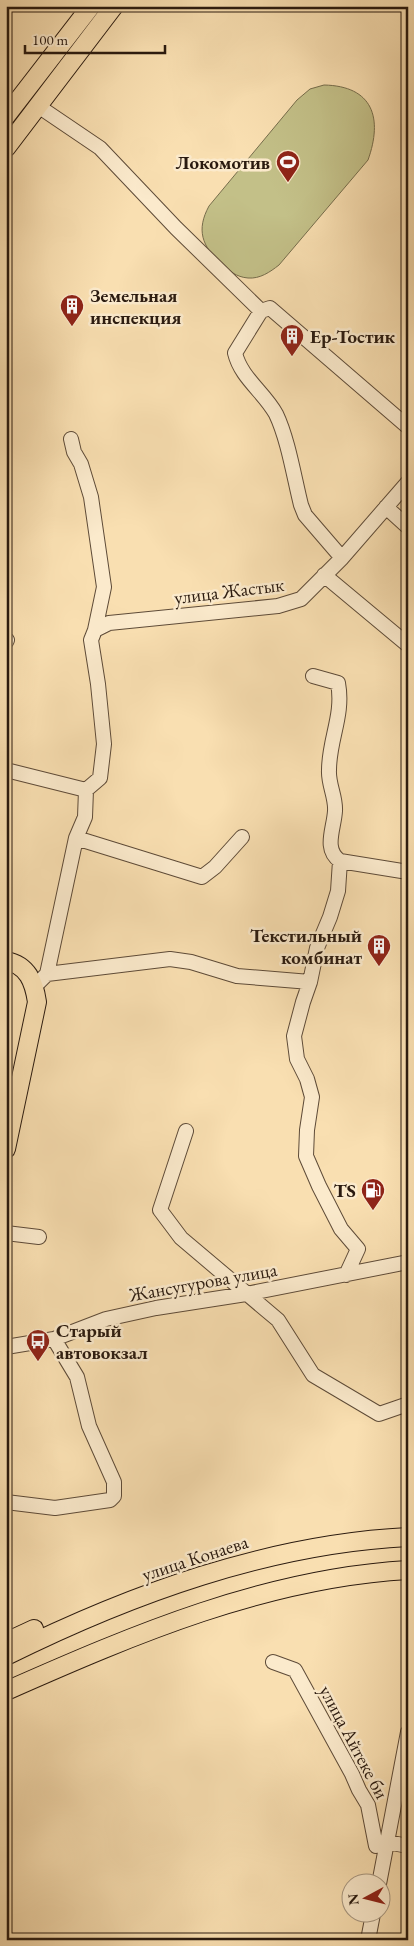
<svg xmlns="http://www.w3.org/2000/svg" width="414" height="1946" viewBox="0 0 414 1946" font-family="'EB Garamond',serif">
<rect width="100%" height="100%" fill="#f9dfb1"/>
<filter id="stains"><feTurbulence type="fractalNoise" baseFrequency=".004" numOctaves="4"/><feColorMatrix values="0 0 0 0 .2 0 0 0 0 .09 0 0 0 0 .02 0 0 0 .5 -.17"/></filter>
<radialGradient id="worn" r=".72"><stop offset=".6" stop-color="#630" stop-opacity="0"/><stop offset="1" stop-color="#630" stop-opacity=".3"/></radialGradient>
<path fill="#c3c088" stroke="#766d4c" d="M324 85C373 86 383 118 368 160L279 265C270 272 260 279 248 278 236 277 230 271 221 264 202 246 196 230 209 206L297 100 310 89Z"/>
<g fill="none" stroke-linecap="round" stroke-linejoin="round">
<g stroke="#5e4b38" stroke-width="16">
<path id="minor" d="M38 106 100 148 176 228 261 311 270 308 408 427
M261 311 235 353C241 378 264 392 276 414 288 439 294 477 301 505L305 515 342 558
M386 507 408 527
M324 575 408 645
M95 630 109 623 278 606 301 599 342 558 408 482
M6 642 7 640
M313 676 338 683C344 715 329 739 329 770 328 784 336 797 335 811 334 829 323 849 340 861L408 872
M6 770 86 790
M76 838 202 877 215 867 242 837
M340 861 338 891 330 917 317 948 310 982 303 1002 294 1036 297 1059 307 1079 312 1097 307 1130 306 1156 319 1186 341 1229 358 1249 346 1275
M47 974 170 959 191 962 237 976 310 982
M35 986 47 974 76 838 85 817 86 790 100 778 104 744 98 684 91 640 95 630 104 587 91 497 81 464 74 452 71 439
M186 1131 160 1210 181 1238 278 1320 313 1375 379 1414 408 1404
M6 1233 39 1237
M6 1347 54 1339 106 1319 156 1308 246 1294 408 1262
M6 1502 55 1508 110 1500 114 1496V1482L89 1426 77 1377 54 1339
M273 1662 295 1670 352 1774 359 1790 368 1805 376 1846 387 1842 408 1846
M379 1884 408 1732
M368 1940 373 1914"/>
</g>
<g stroke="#2a1a0f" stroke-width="20">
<path id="major" d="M6 116 91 6
M6 148 114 6
M6 961C28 965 34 982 37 1002L6 1149
M6 1642 34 1629
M6 1656C131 1594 268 1544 408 1537
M6 1691C135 1634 266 1578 408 1570"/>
</g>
<use href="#minor" stroke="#fbeacc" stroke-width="14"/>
<use href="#major" stroke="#f9dfb1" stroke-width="18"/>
</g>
<defs>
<g id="stadium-pin" transform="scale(1.25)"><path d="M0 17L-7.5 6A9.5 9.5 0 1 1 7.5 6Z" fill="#8f2418" stroke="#fbeacc"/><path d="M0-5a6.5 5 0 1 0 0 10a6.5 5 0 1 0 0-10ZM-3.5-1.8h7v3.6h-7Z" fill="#fff"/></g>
<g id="building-pin" transform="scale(1.25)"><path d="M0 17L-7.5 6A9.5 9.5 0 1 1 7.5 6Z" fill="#8f2418" stroke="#fbeacc"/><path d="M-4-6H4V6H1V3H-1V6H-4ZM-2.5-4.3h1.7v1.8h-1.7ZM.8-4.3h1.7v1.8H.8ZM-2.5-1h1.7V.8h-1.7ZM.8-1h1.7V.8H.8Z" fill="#fff"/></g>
<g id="fuel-pin" transform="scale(1.25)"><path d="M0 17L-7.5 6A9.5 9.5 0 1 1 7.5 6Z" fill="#8f2418" stroke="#fbeacc"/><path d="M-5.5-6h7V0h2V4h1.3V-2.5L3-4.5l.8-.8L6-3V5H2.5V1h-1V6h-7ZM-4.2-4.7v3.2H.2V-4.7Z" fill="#fff"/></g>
<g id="bus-pin" transform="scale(1.25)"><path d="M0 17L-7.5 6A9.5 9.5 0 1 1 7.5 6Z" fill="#8f2418" stroke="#fbeacc"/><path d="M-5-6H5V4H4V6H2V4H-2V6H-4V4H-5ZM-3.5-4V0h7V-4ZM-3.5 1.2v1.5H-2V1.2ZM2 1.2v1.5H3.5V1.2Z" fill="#fff"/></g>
</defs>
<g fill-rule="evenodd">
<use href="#stadium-pin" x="288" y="162"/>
<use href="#building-pin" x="72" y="306"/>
<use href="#building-pin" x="292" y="336"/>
<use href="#building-pin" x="379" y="946"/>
<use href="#fuel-pin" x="373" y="1190"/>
<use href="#bus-pin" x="38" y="1341"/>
</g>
<g text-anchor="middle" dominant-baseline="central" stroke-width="5" stroke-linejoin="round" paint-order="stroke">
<g font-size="19" font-weight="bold" fill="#2a1a0f" stroke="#fbeacc" text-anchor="end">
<text x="270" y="162">Локомотив</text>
<text x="90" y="295" text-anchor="start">Земельная<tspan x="90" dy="22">инспекция</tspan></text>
<text x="310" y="336" text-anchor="start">Ер-Тостик</text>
<text x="362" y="935">Текстильный<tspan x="362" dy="22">комбинат</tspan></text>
<text x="356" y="1190">TS</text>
<text x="56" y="1330" text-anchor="start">Старый<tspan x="56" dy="22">автовокзал</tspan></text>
</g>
<g font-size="19" fill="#2a1a0f" stroke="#fbeacc">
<text transform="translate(229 591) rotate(-7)">улица Жастык</text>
<text transform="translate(203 1282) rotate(-10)">Жансугурова улица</text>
<text transform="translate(195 1558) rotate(-18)">улица Конаева</text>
<text transform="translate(354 1742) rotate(62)">улица Айтеке би</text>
</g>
</g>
<rect width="414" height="1946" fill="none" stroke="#f9dfb1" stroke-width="25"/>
<rect x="8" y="8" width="399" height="1931" fill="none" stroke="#2a1a0f" stroke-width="2.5"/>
<rect x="12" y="12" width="389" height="1921" fill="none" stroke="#2a1a0f"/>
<g transform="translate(366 1898) rotate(263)"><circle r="24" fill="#fbeacc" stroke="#a79780"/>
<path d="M0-4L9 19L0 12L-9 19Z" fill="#8f2418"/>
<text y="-8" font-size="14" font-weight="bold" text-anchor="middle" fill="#2a1a0f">N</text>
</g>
<path d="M25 45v8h140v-8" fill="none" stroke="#2a1a0f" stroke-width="2.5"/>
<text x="32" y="45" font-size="15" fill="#2a1a0f" stroke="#fbeacc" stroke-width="4" paint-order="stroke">100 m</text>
<rect width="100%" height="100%" filter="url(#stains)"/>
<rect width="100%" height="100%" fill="url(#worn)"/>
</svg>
